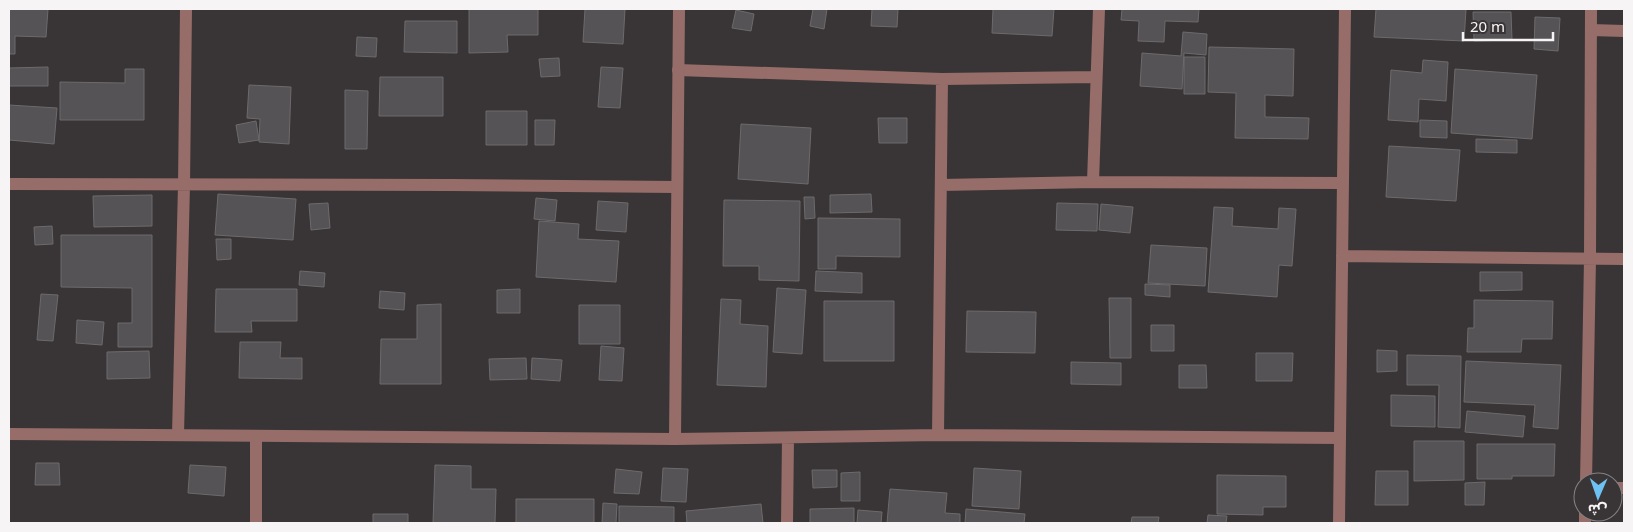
<svg xmlns="http://www.w3.org/2000/svg" width="1633" height="532" viewBox="0 0 1633 532" font-family="'Noto Sans','Noto Sans Arabic',sans-serif">
<rect width="100%" height="100%" fill="#393536"/>
<path fill="#565356" stroke="#6d6a6c" d="M9 9H48L46 37 15 36V54H9Z
M469 9H538V35H507L508 52 469 53Z
M585 9H625L623 44 583 42Z
M813 9H827L824 29 810 26Z
M872 9H898L897 27 871 26Z
M993 9H1054L1052 36 992 33Z
M1122 9H1199L1198 22 1165 21 1164 42 1138 41 1139 21 1121 20Z
M1376 9H1466L1464 41 1374 37Z
M736 10 754 14 751 31 732 28Z
M1473 12H1511L1512 40 1474 41Z
M1535 17 1560 18 1558 51 1534 49Z
M405 21H457V53L404 52Z
M1183 32 1207 34 1206 55 1184 53 1182 89 1140 86 1142 53 1181 56Z
M357 37 377 38 376 57 356 56Z
M1209 47 1294 49 1293 96 1265 95V117L1309 118 1308 139 1235 138 1236 93 1208 92Z
M1184 57H1205V94H1184Z
M559 58 560 76 541 77 539 59Z
M1423 60 1448 62 1446 101 1419 99 1418 122 1388 120 1391 70 1422 73Z
M48 67V86H9V68Z
M601 67 623 68 620 108 598 107Z
M125 69H144V120H60V82L125 83Z
M1455 69 1537 75 1532 139 1451 133Z
M380 77H443V116H379Z
M249 85 291 87 289 144 259 142 260 119 247 118Z
M345 90 368 91 367 149H345Z
M9 105 57 108 54 144 9 140Z
M486 111H527V145H486Z
M878 118H907V143H879Z
M535 120H555L554 145H535Z
M1420 120 1447 121V138L1420 137Z
M256 121 259 140 239 143 236 125Z
M741 124 811 128 808 184 738 179Z
M1476 139 1517 140V153L1476 152Z
M1389 146 1460 150 1456 201 1386 197Z
M218 194 296 199 293 240 215 235Z
M871 194 872 212 830 213V195Z
M152 195V226L94 227 93 196Z
M804 197H814L815 218 805 219Z
M536 198 557 200 555 221 534 219Z
M724 200 800 201 799 281 759 280V266H723Z
M598 201 628 203 626 232 596 230Z
M328 203 330 228 311 230 309 204Z
M1057 203 1098 204 1097 231 1056 230Z
M1101 204 1133 207 1130 233 1099 230Z
M1214 207 1233 208 1232 226 1278 229 1279 208 1296 209 1292 266 1279 265 1277 297 1208 292Z
M818 218 900 219V257L836 256V269H818Z
M539 221 579 224 578 239 619 241 616 282 536 277Z
M52 226 53 244 35 245 34 227Z
M61 235H152V347H118V323H132V288L61 287Z
M216 239H231V259L217 260Z
M1151 245 1207 248 1205 286 1148 283Z
M300 271 325 273 324 287 299 285Z
M816 271 862 273V293L815 291Z
M1480 272H1522V290L1480 291Z
M1145 284 1170 285V297L1145 295Z
M777 288 806 290 802 354 773 352Z
M216 289H297V321H251L252 332H215Z
M520 289V313H497V290Z
M380 291 405 293 404 310 379 308Z
M41 294 58 295 53 341 37 340Z
M1109 298H1131V358H1110Z
M721 299 741 300 740 324 768 326 766 387 717 385Z
M1474 300 1553 301 1552 339H1522L1521 352H1467L1468 328H1474Z
M824 301H894V361H824Z
M441 304V384H380L381 339H417V305Z
M579 305H620V344H579Z
M967 311 1036 312 1035 353 966 352Z
M77 320 104 322 102 345 76 343Z
M1151 325H1174V351H1151Z
M240 342H281L280 358H302V379L239 378Z
M601 346 624 348 622 381 599 380Z
M1377 350 1397 351V371L1377 372Z
M149 351 150 378 107 379V352Z
M1256 353H1293L1292 381H1256Z
M1407 355 1461 356 1460 428 1438 427 1439 385H1407Z
M526 358 527 379 490 380 489 359Z
M532 358 562 360 560 381 531 379Z
M1466 361 1561 365 1558 429 1533 427 1535 405 1464 402Z
M1071 362 1121 363V385L1071 384Z
M1179 365H1206L1207 388H1179Z
M1391 395 1435 396V427L1391 426Z
M1467 411 1525 416 1523 437 1465 432Z
M1414 441H1464V480L1414 481Z
M1477 444H1555L1554 476H1512V479H1477Z
M36 463H59L60 485H35Z
M190 465 226 467 224 496 188 493Z
M435 465 471 466V489H496L495 523H433Z
M663 468 688 469 686 502 661 501Z
M974 468 1021 471 1019 509 972 506Z
M616 469 642 472 639 494 614 493Z
M812 470H837V487L813 488Z
M1376 471H1408V505H1375Z
M860 472V501H841V473Z
M1217 475 1286 476V507H1263V515L1217 514Z
M1485 482 1484 505H1465V483Z
M890 489 947 493 945 513 960 514V523H887Z
M516 499H594V523H516Z
M603 503 617 504 616 523H602Z
M761 504 763 523H687L686 511Z
M619 506 674 507V523H619Z
M854 508V523H810V509Z
M966 509 1025 514 1024 523H965Z
M858 510 882 512 881 523H857Z
M373 514H408V523H373Z
M1208 515 1227 516 1226 523H1207Z
M1132 517H1159L1158 523H1131Z"/>
<g fill="none" stroke-linecap="round" stroke-linejoin="round">
<path stroke="#966d69" stroke-width="12" d="M1591 30 1624 31
M678 70 942 79 1096 77
M1093 182 1099 9
M9 184 451 185 677 187
M941 185 1093 182 1343 183
M1342 256 1624 259
M178 435 184 185 186 9
M938 435 942 79
M675 439 938 435 1340 438
M1586 482 1590 259 1591 9
M1613 488H1624
M256 523V436
M787 523 788 438
M1339 523 1345 9
M1585 523V512"/>
<path stroke="#966d69" stroke-width="12" d="M9 434 675 439 679 9"/>
</g>
<rect width="1633" height="532" fill="none" stroke="#f7f4f5" stroke-width="20"/>
<g transform="translate(1598 497) rotate(182)"><circle r="24" fill="#393536" stroke="#858182"/>
<path d="M0-4L9 19L0 12L-9 19Z" fill="#6dc2f3"/>
<text y="-8" font-size="14" font-weight="bold" text-anchor="middle" fill="#f7f4f5">ش</text>
</g>
<path d="M1463 32v8h90v-8" fill="none" stroke="#f7f4f5" stroke-width="2.5"/>
<text x="1470" y="32" font-size="15" fill="#f7f4f5" stroke="#393536" stroke-width="4" paint-order="stroke">20 m</text>
</svg>
